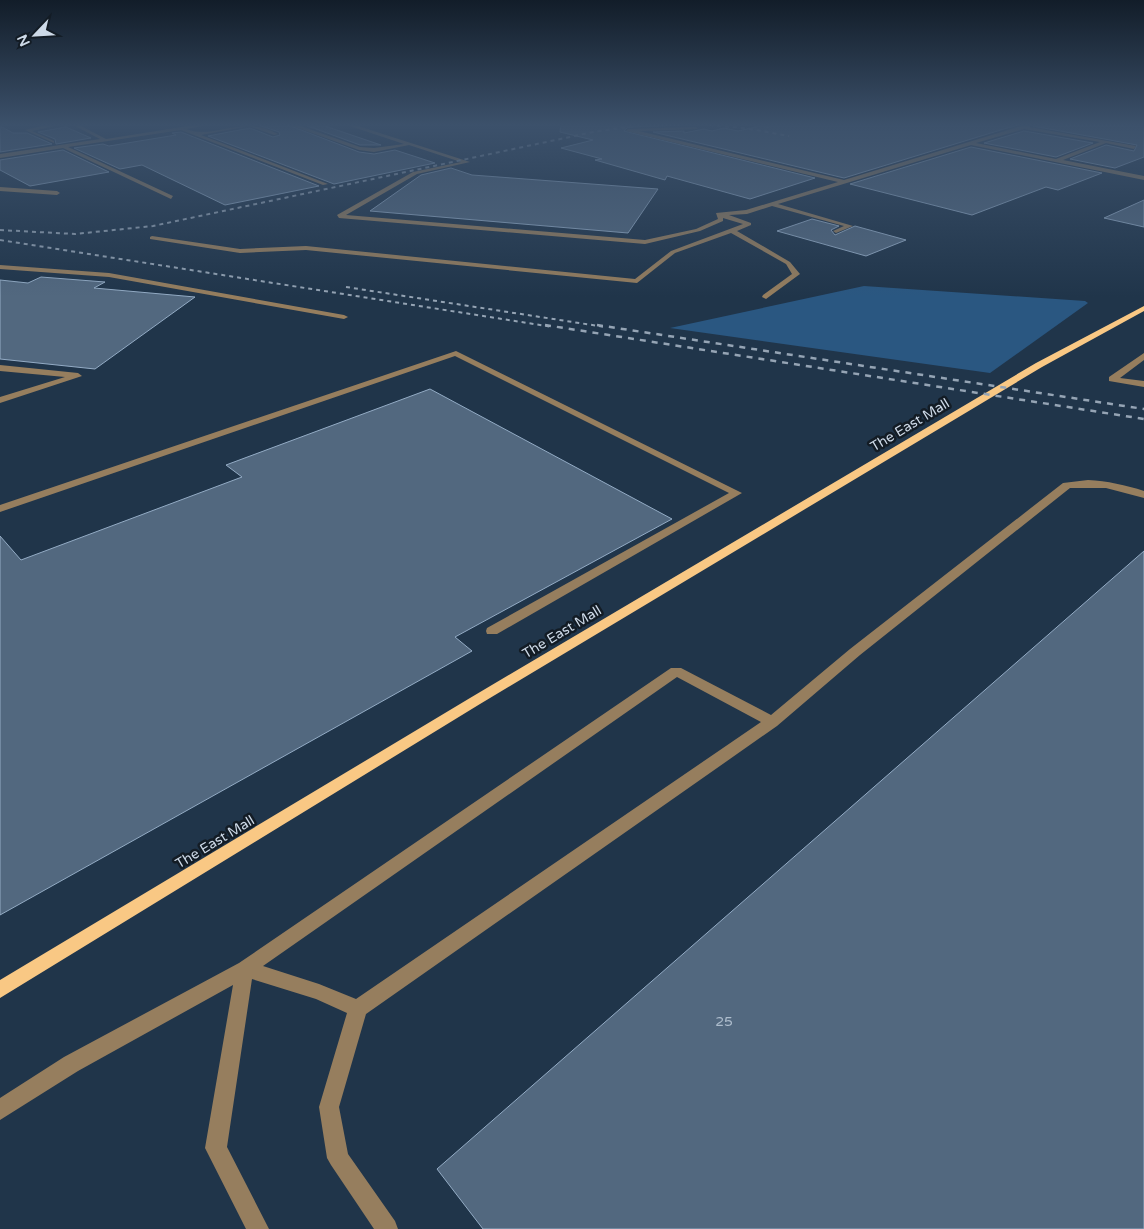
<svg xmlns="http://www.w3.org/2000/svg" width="1144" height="1229" viewBox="0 0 1144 1229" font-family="'Varela Round',sans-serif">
<rect width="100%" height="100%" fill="#20354a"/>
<path fill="#2a5781" d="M864 286 1085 301 1088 303 990 373 670 328Z"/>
<path fill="#52687f" stroke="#94acc5" d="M258 125H288L359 152 374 154 395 150 435 163 334 184 208 136 250 128 273 137 280 135 279 132Z
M305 125H322L381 145H360Z
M561 125H683L628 127 624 131 815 178 750 199 667 176 665 180 595 160 602 159 561 148 593 140 560 132Z
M776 125H1017L844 178 653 132 684 131V133L704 129 712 131 724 128 738 131 760 126 768 127Z
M1144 125V157L1115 168 1070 159 1106 145 1134 151 1137 145 1033 126Z
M0 126 13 133H27L52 144 0 152Z
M66 127 91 138 56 144 55 139 38 132Z
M1024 131 1093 143 1056 157 984 143Z
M181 132 319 186 225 205 142 165 120 169 74 148 103 144 109 146 176 135 172 133Z
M971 147 1102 173 1058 190 1046 187 972 215 850 184Z
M63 150 109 172 30 186 0 170V160Z
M451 168 472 175 658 189 628 233 370 211 421 175Z
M1144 200V227L1104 218Z
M812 219 839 226 831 230 835 235 855 226 906 240 866 256 777 231Z
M41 277 105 282 94 288 195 297 95 369 0 359V280L28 283Z
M430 389 672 519 455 637 472 651 0 915V536L21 560 242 477 226 465Z
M1144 551V1229H483L437 1169Z"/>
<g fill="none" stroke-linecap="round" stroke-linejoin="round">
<path fill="#967e5e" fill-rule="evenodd" d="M46 125H59L32 131 54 141V143L25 130Z
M73 125H79L106 139 194 125H208L186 129C215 140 243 114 278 134L274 135 249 126 201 135 328 184 323 185 181 130 68 147 173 196 171 199 63 148 0 158V154L100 139Z
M290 125H298L360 147 374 148 404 144 347 125H355L470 162 417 174 346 215 645 240 696 229 718 219 716 213 746 210 838 182 626 131 628 129 696 127 698 129 639 131 844 180 1021 126 1032 125 1029 127 1136 146 1134 149 1106 143 1063 160 1144 176V180L971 145 778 204 853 226 836 233 833 231 844 226 772 206 747 214 729 215 751 223V225L737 231 790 262 800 274 766 299 762 297 763 295 792 274 786 264 731 233 675 253 637 283 306 250 240 253 150 239V237L152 236 240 249 306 246 635 279 671 251 743 224 723 218V221L700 231 645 244 339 218 337 215 413 172 461 162 409 145 374 152 359 150ZM1024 129 1100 142 1056 159 976 143Z
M0 187 57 191 60 193 57 195 0 191Z
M0 265 109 273 344 315 348 317 344 319 109 277 0 269Z
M456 351 742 493 497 634H487L486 631 487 628 729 493 455 356 0 512V505Z
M1144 353V360L1120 378 1144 381V387L1109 381V377Z
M0 365 78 373 82 376 0 403V397L65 377 0 371Z
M1088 480C1107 481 1126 485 1144 491V498L1106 488H1070L860 655 777 726 366 1014 339 1107 348 1154 395 1221 398 1229H374L331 1165 327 1158 319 1107 347 1013 316 999 252 979 227 1147 269 1229H246L205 1148 233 985 78 1071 0 1120V1098L64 1057 239 963 671 668H681L771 715 850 649 1063 483ZM677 677 761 722 356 999 319 984 263 966Z"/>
<path fill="#f9c884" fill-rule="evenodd" d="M1144 306V311L1042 367 480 704 0 998V980L470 698 1036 363Z"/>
<path stroke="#95a4b4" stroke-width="2" stroke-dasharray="4 4" stroke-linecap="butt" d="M709 125 745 128 789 136
M0 230 75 234 153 226 593 132 641 125
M0 240 553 327
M346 287 605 327"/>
<path stroke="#95a4b4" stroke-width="2.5" stroke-dasharray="6 6" stroke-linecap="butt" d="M545 325 1144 419
M597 325 1144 409"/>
</g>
<linearGradient id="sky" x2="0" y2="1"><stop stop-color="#121d29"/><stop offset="0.42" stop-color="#3c516b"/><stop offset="1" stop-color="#3c516b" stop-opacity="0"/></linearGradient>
<rect width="1144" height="297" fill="url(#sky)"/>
<g text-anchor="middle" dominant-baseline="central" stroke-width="5" stroke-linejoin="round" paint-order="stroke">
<g font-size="14" fill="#cdd9e7" stroke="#131c25">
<text transform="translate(910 425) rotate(-31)">The East Mall</text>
<text transform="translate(562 632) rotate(-31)">The East Mall</text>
<text transform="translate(215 842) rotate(-31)">The East Mall</text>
</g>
<g font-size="14" fill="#aebdcd">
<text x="724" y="1021">25</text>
</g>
</g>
<g transform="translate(35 35) rotate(245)" stroke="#131c25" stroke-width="4" paint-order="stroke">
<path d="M0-4L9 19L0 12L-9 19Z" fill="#cdd9e7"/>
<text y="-8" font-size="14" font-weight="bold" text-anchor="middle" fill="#cdd9e7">N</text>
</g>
</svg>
